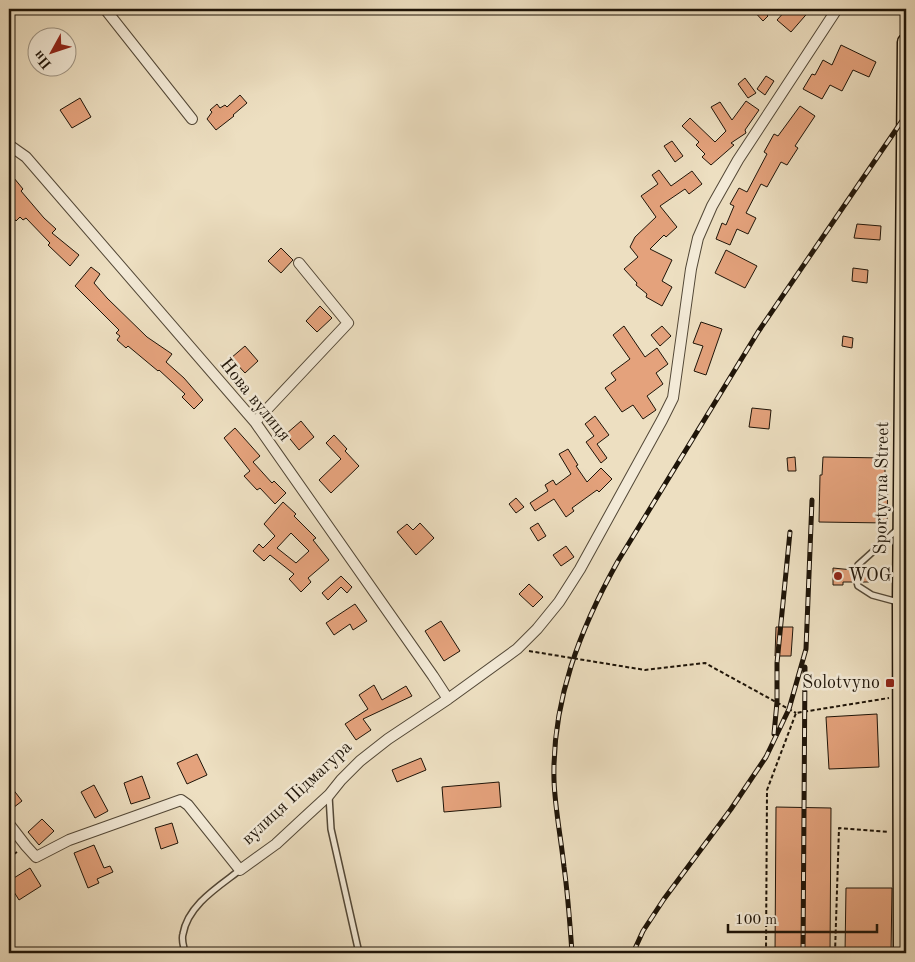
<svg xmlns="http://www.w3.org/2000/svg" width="915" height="962" viewBox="0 0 915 962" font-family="'Old Standard TT',serif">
<rect width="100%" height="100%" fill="#eddfc1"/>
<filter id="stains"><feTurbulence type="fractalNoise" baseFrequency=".004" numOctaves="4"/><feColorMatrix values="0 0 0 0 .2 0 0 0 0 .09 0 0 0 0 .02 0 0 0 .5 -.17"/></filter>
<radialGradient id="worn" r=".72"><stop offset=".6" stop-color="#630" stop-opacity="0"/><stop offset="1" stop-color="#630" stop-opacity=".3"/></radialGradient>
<path fill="#e4a27c" stroke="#1e1408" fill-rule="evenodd" d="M752 9H762L768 16 763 21Z
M787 9H811L791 32 777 20Z
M841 45 876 62 869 77 853 70 842 91 830 85 822 99 803 89 812 74 815 75 823 60 832 65Z
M766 76 774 81 765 95 757 89Z
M745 78 756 93 748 98 738 84Z
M240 95 247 103 233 115 234 116 216 130 207 119 212 112 210 110 217 104 220 108 225 105 227 107Z
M80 98 91 117 72 128 60 110Z
M746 101 759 110 745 130 746 133 731 143 734 145 711 165 702 157 705 154 696 145 699 142 682 126 690 118 715 142 726 131 711 107 720 102 732 120Z
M800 106 815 116 795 146 798 148 787 165 781 162 767 187 761 184 746 213 756 218 748 234 737 229 730 245 716 239 722 223 726 225 734 206 730 204 739 188 747 192 767 154 764 152 774 134 778 136Z
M672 141 683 156 675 162 664 146Z
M659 170 671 186 692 171 702 184 689 194 685 189 660 206 677 227 666 237 664 235 650 249 672 260 662 281 672 287 662 306 646 297 647 294 636 285 637 283 624 269 638 257 630 247 635 237 656 217 641 196 658 184 652 175Z
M9 172 23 189 21 191 44 218 56 229 52 233 79 255 70 266 48 245 50 243 26 218 23 220 20 217 16 221 9 212Z
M857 224 881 226 880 240 854 238Z
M281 248 293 260 281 273 268 261Z
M726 250 757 266 745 288 715 273Z
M91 267 100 274 94 283 107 298 147 337 172 354 166 362 184 378 203 400 194 409 182 397 185 394 159 370 158 371 128 346 126 348 117 340 120 336 116 333 119 330 75 286Z
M853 268 868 270 867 283 852 281Z
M320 306 332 318 317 332 306 321Z
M701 322 722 329 706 375 694 371 703 346 693 343Z
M624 326 645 357 657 348 668 364 656 373 663 384 647 396 656 410 643 419 633 405 622 412 605 388 616 380 611 373 630 359 613 335Z
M662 326 671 336 660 346 651 335Z
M843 336 853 338 852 348 842 346Z
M245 346 258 361 245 373 231 358Z
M752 408 771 410 769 429 749 427Z
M595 416 609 435 597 444 607 458 601 463 586 442 594 436 585 424Z
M301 421 314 437 299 450 286 434Z
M235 428 260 456 253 462 272 483 274 481 286 493 275 504 260 488 257 490 244 476 250 471 224 438Z
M334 435 347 449 345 451 359 466 331 493 319 480 341 459 326 443Z
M568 449 578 465 576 466 587 482 601 468 612 479 599 492 597 490 572 508 574 511 566 517 554 499 535 511 530 503 548 491 545 485 553 480 556 485 571 474 559 454Z
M795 457 796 471H788L787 458Z
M823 457 885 458V476H888L887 523 819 522 820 475H822Z
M516 498 524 507 516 513 509 504Z
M283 502 296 514 294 516 316 538 313 540 329 560 308 578 311 582 301 592 289 579 294 574 270 555 264 561 253 551 259 544 263 548 275 536 264 524ZM291 533 309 551 296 563 277 548Z
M420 523 434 538 416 555 397 532 407 524 413 530Z
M538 523 546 536 538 541 530 528Z
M566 546 574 557 561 566 553 555Z
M833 568 853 570 857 574 860 573 861 570H869V582H862L860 579 856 578 853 582H843V585H833Z
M341 576 352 587 347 593 341 587 328 600 322 593Z
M529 584 543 597 533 607 519 594Z
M355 604 367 621 353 630 350 624 334 635 326 623Z
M441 621 460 651 444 661 425 631Z
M776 627H793L791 656H775Z
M374 685 382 700 406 686 412 696 363 719 371 730 356 740 345 724 368 709 359 695Z
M877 714 879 767 829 769 826 717Z
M197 754 207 775 187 784 177 763Z
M421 758 426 770 397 782 392 770Z
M142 776 150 798 131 804 124 783Z
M499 782 501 807 444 812 442 787Z
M9 784 22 801 9 811Z
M94 785 108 811 95 818 81 792Z
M776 807 831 808 830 953H775Z
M42 819 54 831 39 845 28 832Z
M172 823 178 843 161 849 155 828Z
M94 845 104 868 110 866 113 872 97 879 99 883 88 888 74 853Z
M30 868 41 886 19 900 9 884V881Z
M846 888H892L891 953H845Z"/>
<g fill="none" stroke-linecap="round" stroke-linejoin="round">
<g stroke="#524736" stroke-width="8">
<path id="lane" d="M857 570 858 565 898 529
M857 582 858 586 872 595 898 602
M329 796 331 829 359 953
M185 953C184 947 181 940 183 934 188 905 218 887 240 870"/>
</g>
<g stroke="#524736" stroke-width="12">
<path id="street" d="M105 9 192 119
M9 145 26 157 255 422 433 676 448 699
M255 422 348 323 299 263
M9 824 26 846 36 857 69 840 181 800 188 805 240 870 276 844 304 818 329 795 341 780 360 761 388 739 448 699 517 649 537 629 559 602 580 569 662 420 673 398 691 269 698 238 712 206 738 160 837 9"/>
</g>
<g stroke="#1e1408" stroke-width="19">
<path id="primary" d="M902 953 901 603 906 42"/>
</g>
<path stroke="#1e1408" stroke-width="2" stroke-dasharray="4 2.5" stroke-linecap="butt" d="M529 651 645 670 705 663 796 713
M9 857 17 852
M766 953 767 790 796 713 889 698
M835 953 839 828 889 832"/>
<use href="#lane" stroke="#f3ead7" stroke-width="5"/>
<use href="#street" stroke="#f3ead7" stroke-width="10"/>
<use href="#primary" stroke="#eddfc1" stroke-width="16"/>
<g stroke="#1e1408" stroke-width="5">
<path id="rail" d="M774 734 777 702V663L790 532
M572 953C570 924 568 895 564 867 561 838 555 809 554 780 552 701 580 629 618 561L758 332 906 115
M633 953 643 931 664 899 731 809 766 757 789 709 806 649 812 500
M803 953 805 667"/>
</g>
<use href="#rail" stroke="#f3ead7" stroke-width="3" stroke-dasharray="9" stroke-linecap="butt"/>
</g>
<g fill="#8f2418" stroke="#f3ead7" stroke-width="2">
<circle cx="838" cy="576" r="5"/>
<rect x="885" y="678" width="10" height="10" rx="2.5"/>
</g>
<g text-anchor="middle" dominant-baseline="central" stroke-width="5" stroke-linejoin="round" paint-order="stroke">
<g font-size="18" fill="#1e1408" stroke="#f3ead7">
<text transform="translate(255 400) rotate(51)">Нова вулиця</text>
<text transform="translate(882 488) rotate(-89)">Sportyvna Street</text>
<text transform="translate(297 793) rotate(-43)">вулиця Підмагура</text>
</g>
<g font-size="18" fill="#1e1408" stroke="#f3ead7" text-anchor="start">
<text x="848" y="576">WOG</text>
<text x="880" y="683" text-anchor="end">Solotvyno</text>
</g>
</g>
<rect width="915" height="962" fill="none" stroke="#eddfc1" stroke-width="30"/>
<rect x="10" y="10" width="895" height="942" fill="none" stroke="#1e1408" stroke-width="2.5"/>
<rect x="15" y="15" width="885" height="932" fill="none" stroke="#1e1408"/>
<g transform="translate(52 52) rotate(230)"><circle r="24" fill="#f3ead7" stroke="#9e9484"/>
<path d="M0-4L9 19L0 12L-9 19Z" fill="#8f2418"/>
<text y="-8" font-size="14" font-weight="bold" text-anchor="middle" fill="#1e1408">Пн</text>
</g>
<path d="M728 924v8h149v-8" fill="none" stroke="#1e1408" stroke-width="2.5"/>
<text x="735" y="924" font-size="15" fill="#1e1408" stroke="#f3ead7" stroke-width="4" paint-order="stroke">100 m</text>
<rect width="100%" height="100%" filter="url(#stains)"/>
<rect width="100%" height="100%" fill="url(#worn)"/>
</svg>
